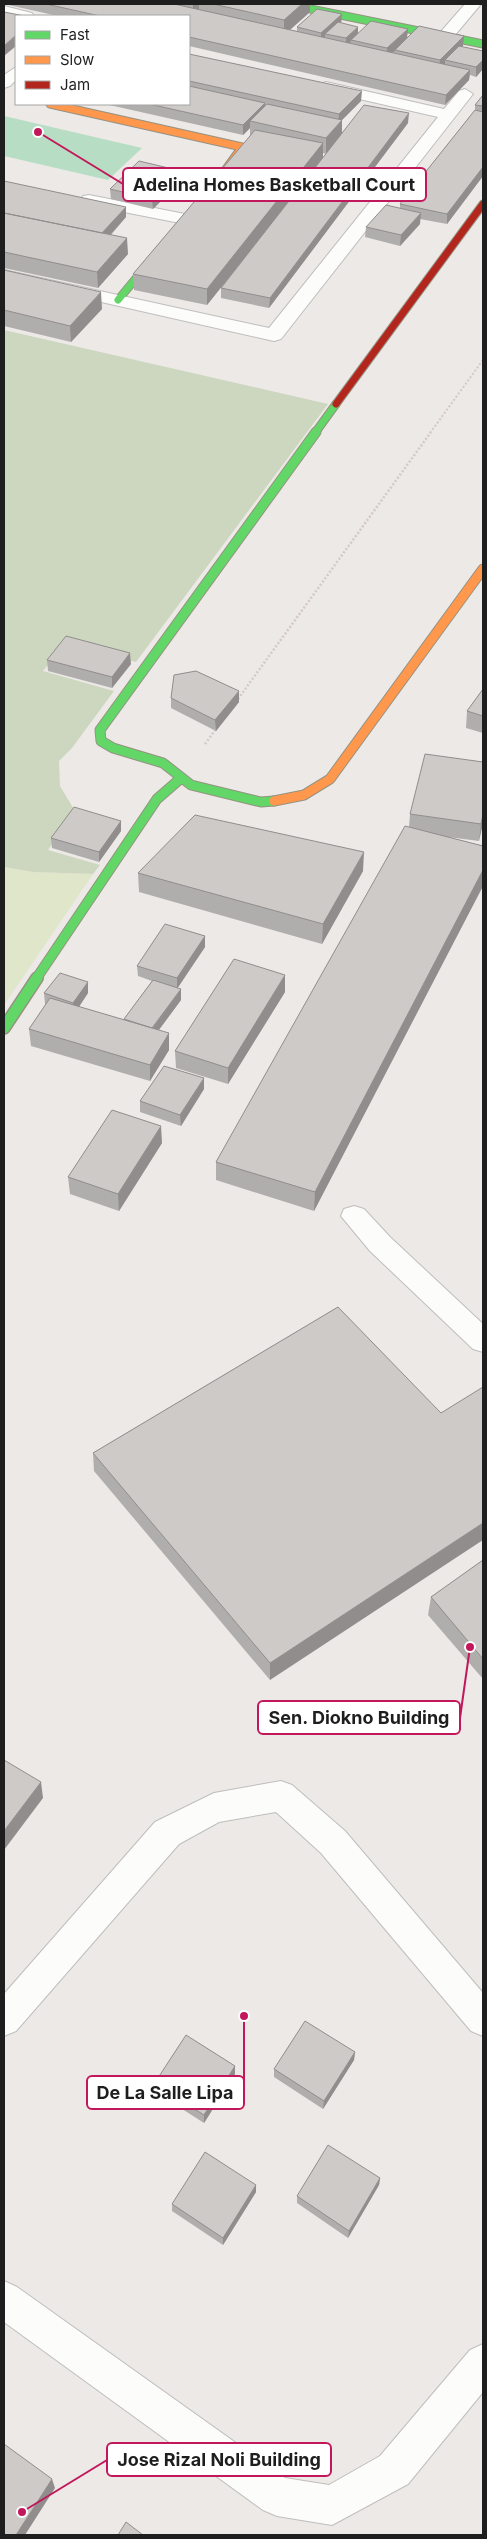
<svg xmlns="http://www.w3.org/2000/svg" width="487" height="2539" viewBox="0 0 487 2539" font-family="Inter,sans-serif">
<rect width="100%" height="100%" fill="#ece9e7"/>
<path fill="#dfe6c9" d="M4 867 33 872 93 874 4 1005Z"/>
<path fill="#cdd7bf" d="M4 330 328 404 136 662 65 644 43 671 114 691 72 748 59 761 60 786 75 811 48 850 100 865 93 874 33 872 4 867Z"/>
<path fill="#b7dec4" d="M4 116 142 148 108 180 4 156Z"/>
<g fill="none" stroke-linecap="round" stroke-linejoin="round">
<g stroke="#bfbebd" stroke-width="2">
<path id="lane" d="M465 4H481L450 41H438L436 38 438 35Z
M354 1206 364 1209 390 1237 483 1324V1352L473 1349 370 1251 341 1216 344 1209Z
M281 1781 292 1785 345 1831 483 1993V2036L471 2031 321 1853 276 1812 219 1822 179 1844 16 2031 4 2036V1994L155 1822 214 1793Z
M4 2281 17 2287 285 2478 329 2485 380 2456 470 2350 483 2344V2392L408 2484 332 2525 277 2516 263 2510 4 2322Z"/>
</g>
<g stroke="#bfbebd" stroke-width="2">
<path id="street" d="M4 6 32 13 34 16H16V18L4 16Z
M16 67V80L10 86 4 88V75Z
M326 82 444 109 459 91 465 89 473 94 281 339 274 341 4 280V270L269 328 438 117 320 90 318 87 320 84Z
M89 195 185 214 191 215 194 219 191 223 185 224 83 204 80 200 83 196Z"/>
</g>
<g stroke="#959281" stroke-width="9">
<path id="fast-far2" d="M286 4 483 44
M118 300 157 253
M315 433 336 404"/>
</g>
<g stroke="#959281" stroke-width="11">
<path id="fast-far1" d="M274 801 261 802 191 785 163 763 113 748 101 741 100 730 316 432
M36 979 157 799 180 779"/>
</g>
<g stroke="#959281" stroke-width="14">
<path id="fast" d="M4 1028 37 978"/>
</g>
<g stroke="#959281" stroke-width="9">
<path id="slow-far1" d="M50 104 242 147 221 176"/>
</g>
<g stroke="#959281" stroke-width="11">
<path id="slow" d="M274 801 304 795 330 779 483 569"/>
</g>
<g stroke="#959281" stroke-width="9">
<path id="jam" d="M336 404 483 204"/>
</g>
<path stroke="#d5c8c9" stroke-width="2" stroke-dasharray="2 2" stroke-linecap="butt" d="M430 433 483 360"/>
<path stroke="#d5c8c9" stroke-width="2.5" stroke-dasharray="2 2" stroke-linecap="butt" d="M238 699 431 432
M205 744 216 729"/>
<use href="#lane" fill="#fcfcfb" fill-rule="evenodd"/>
<use href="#street" fill="#fcfcfb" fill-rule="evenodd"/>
<use href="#fast-far2" stroke="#63d668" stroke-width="7"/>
<use href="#fast-far1" stroke="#63d668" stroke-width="9"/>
<use href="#fast" stroke="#63d668" stroke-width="11"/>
<use href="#slow-far1" stroke="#ff974d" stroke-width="7"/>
<use href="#slow" stroke="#ff974d" stroke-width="9"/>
<use href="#jam" stroke="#b3261e" stroke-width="7"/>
</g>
<path fill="#b0aeac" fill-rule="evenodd" d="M4 4H310V12L290 30 297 31V27L342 14 341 23 358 33 407 38 463 46 462 47 483 51V69L476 77 470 75 469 80 445 105 189 46V16H58Z
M189 54 361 101 342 120V133L408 123 269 308 221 298V288L248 254 207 305 134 290 133 274 250 136V128L243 135 105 104H189ZM329 149 323 158V153L326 154Z
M483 95V176L447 224 420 219V224L400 246 365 237 366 227 400 209V204L475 110V105Z
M181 171V181L153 209 111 199 110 189Z
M4 181 126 217 111 235 128 254 98 288 4 268Z
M4 270 102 309 71 342 4 326Z
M47 660 131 664 112 688 48 671Z
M483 689V733L466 728 467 711Z
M239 691V702L216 731 171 708V698Z
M410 814 483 823 479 841 448 837 483 846V886L314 1211 216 1180V1162L409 827Z
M121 821V831L99 862 52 848 51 838Z
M363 871 322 944 139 892 138 873Z
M205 936V947L177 988 181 989V1000L159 1030 169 1050 150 1081 31 1046 29 1029 46 1004H45L44 993 88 982V993L79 1007 125 1020 124 1019 152 981 138 976 137 966Z
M285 992 228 1084 176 1068 175 1051Z
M204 1089 181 1126 140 1112V1101Z
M162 1143 119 1211 70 1194 68 1177Z
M338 1307 270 1680 94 1471 93 1453Z
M483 1560V1679L428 1615 431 1597Z
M355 2052 354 2060 323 2109 274 2077V2069Z
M235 2066V2074L204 2123 154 2091V2084Z
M380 2178 379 2185 348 2238 297 2203V2196Z
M256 2185V2192L223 2245 172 2211V2204Z"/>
<path fill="#908d8c" d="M193 4H199V9L193 14Z
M302 4H310V12L284 35V20Z
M342 14 341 24 325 34V39L321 43V33Z
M358 27V37L351 40 350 44 346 48V38Z
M408 29 407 39 387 58V48Z
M16 35V46L4 56V46Z
M464 36 463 46 448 60H445V64L439 70 440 60Z
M483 60V69L476 77V67Z
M470 70 469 80 445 105 446 95Z
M362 91 361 101 338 124 339 114Z
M265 103V113L250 121V128L243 135V125Z
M409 113 408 123 269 308 270 298Z
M342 120V136L326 154V138Z
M323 143V159L207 305V289Z
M483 167V176L447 224V214Z
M181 171V181L153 209 152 199Z
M126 207V217L101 245 100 235Z
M421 213 420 224 400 246 401 235Z
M127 238 128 254 98 288 97 272Z
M101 292 102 309 71 342 70 326Z
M130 653 131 664 112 688V677Z
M239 691V702L216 731 215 720Z
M483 814V823L479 841 481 824Z
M121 821V831L99 862V852Z
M364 852 363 871 322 944 323 924Z
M483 870V886L314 1211 315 1192Z
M205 936V947L177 989V978Z
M285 975V992L228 1084V1068Z
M88 982V993L74 1014 73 1003Z
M181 989V1000L152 1039V1029Z
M169 1033V1050L150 1081V1065Z
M204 1078V1089L181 1126 180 1115Z
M161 1126 162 1143 119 1211 118 1194Z
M483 1523V1540L270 1680V1663Z
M41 1782 43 1798 4 1850V1831Z
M355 2052 354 2060 323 2109 324 2101Z
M235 2066V2074L204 2123V2115Z
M380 2178 379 2185 348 2238 349 2231Z
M256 2185V2192L223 2245V2238Z
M52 2479 55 2488 25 2535H16Z"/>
<path fill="#cdcac8" stroke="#908d8c" d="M46 4H174L470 70 446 95 189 37V16H100Z
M213 4H302L284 20Z
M317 9 342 14 321 33 297 27Z
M4 12 25 16H16V35L4 46Z
M371 21 408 29 387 48 351 40Z
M338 22 358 27 346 38 325 34Z
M419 26 464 36 440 60 395 50Z
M459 46 483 51V60L476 67 445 60Z
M189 54 362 91 339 114 189 81Z
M189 86 265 103 243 125 149 104H189Z
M483 95V106L475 105Z
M267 104 342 120 326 138 250 121Z
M364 105 409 113 270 298 221 288Z
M475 110 483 112V167L447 214 400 204Z
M255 130 323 143 207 289 133 274Z
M139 161 181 171 152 199 110 189Z
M4 181 126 207 102 233 4 213Z
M386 205 421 213 401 235 366 227Z
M4 213 127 238 97 272 4 252Z
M4 270 101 292 70 326 4 310Z
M66 636 130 653 112 677 47 660Z
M196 671 239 691 215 720 171 698 174 675Z
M483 689V716L467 711Z
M425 754 483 762V814L481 824 410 814Z
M74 807 121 821 99 852 51 838Z
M195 815 364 852 323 924 138 873Z
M405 826 483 846V870L315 1192 216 1162Z
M165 924 205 936 177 978 137 966Z
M234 959 285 975 228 1068 175 1051Z
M60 973 88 982 73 1003 44 993Z
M153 980 181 989 152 1028 124 1019Z
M50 998 169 1033 150 1065 29 1029Z
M164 1066 204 1078 180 1115 140 1101Z
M112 1110 161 1126 118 1194 68 1177Z
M338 1307 441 1413 483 1387V1523L270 1663 93 1453Z
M483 1560V1659L431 1597Z
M4 1760 41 1782 4 1831Z
M305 2021 355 2052 324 2101 274 2069Z
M186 2035 235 2066 204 2115 154 2084Z
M328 2145 380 2178 349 2231 297 2196Z
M205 2152 256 2185 223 2238 172 2204Z
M4 2444 52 2479 16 2535H4Z
M126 2522 143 2535H118Z"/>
<path fill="none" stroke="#c2185b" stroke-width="2" d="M38 132L123 184M470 1647L460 1718M244 2016L244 2093M22 2512L107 2460"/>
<g fill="#c2185b" stroke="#fff" stroke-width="2">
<circle cx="38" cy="132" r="5"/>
<circle cx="470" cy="1647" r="5"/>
<circle cx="244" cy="2016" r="5"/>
<circle cx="22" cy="2512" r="5"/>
</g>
<g fill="#fff" stroke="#c2185b" stroke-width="2">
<rect x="123" y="168" width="303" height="33" rx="5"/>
<rect x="258" y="1701" width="202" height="33" rx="5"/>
<rect x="87" y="2076" width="157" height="33" rx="5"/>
<rect x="107" y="2443" width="224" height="33" rx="5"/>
</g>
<g font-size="18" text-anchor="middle" font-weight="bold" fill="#1e1e1e">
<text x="274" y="191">Adelina Homes Basketball Court</text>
<text x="359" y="1724">Sen. Diokno Building</text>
<text x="165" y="2099">De La Salle Lipa</text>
<text x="219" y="2466">Jose Rizal Noli Building</text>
</g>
<rect width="487" height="2539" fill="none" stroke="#1e1e1e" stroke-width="10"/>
<rect x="15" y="15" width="175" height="90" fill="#ffffff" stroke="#a5a5a5"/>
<rect x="25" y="31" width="25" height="8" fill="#63d668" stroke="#a5a5a5"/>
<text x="60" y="40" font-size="15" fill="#1e1e1e">Fast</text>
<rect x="25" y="56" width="25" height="8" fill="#ff974d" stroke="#a5a5a5"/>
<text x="60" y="65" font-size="15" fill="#1e1e1e">Slow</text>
<rect x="25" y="81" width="25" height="8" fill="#b3261e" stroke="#a5a5a5"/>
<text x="60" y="90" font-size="15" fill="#1e1e1e">Jam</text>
</svg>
